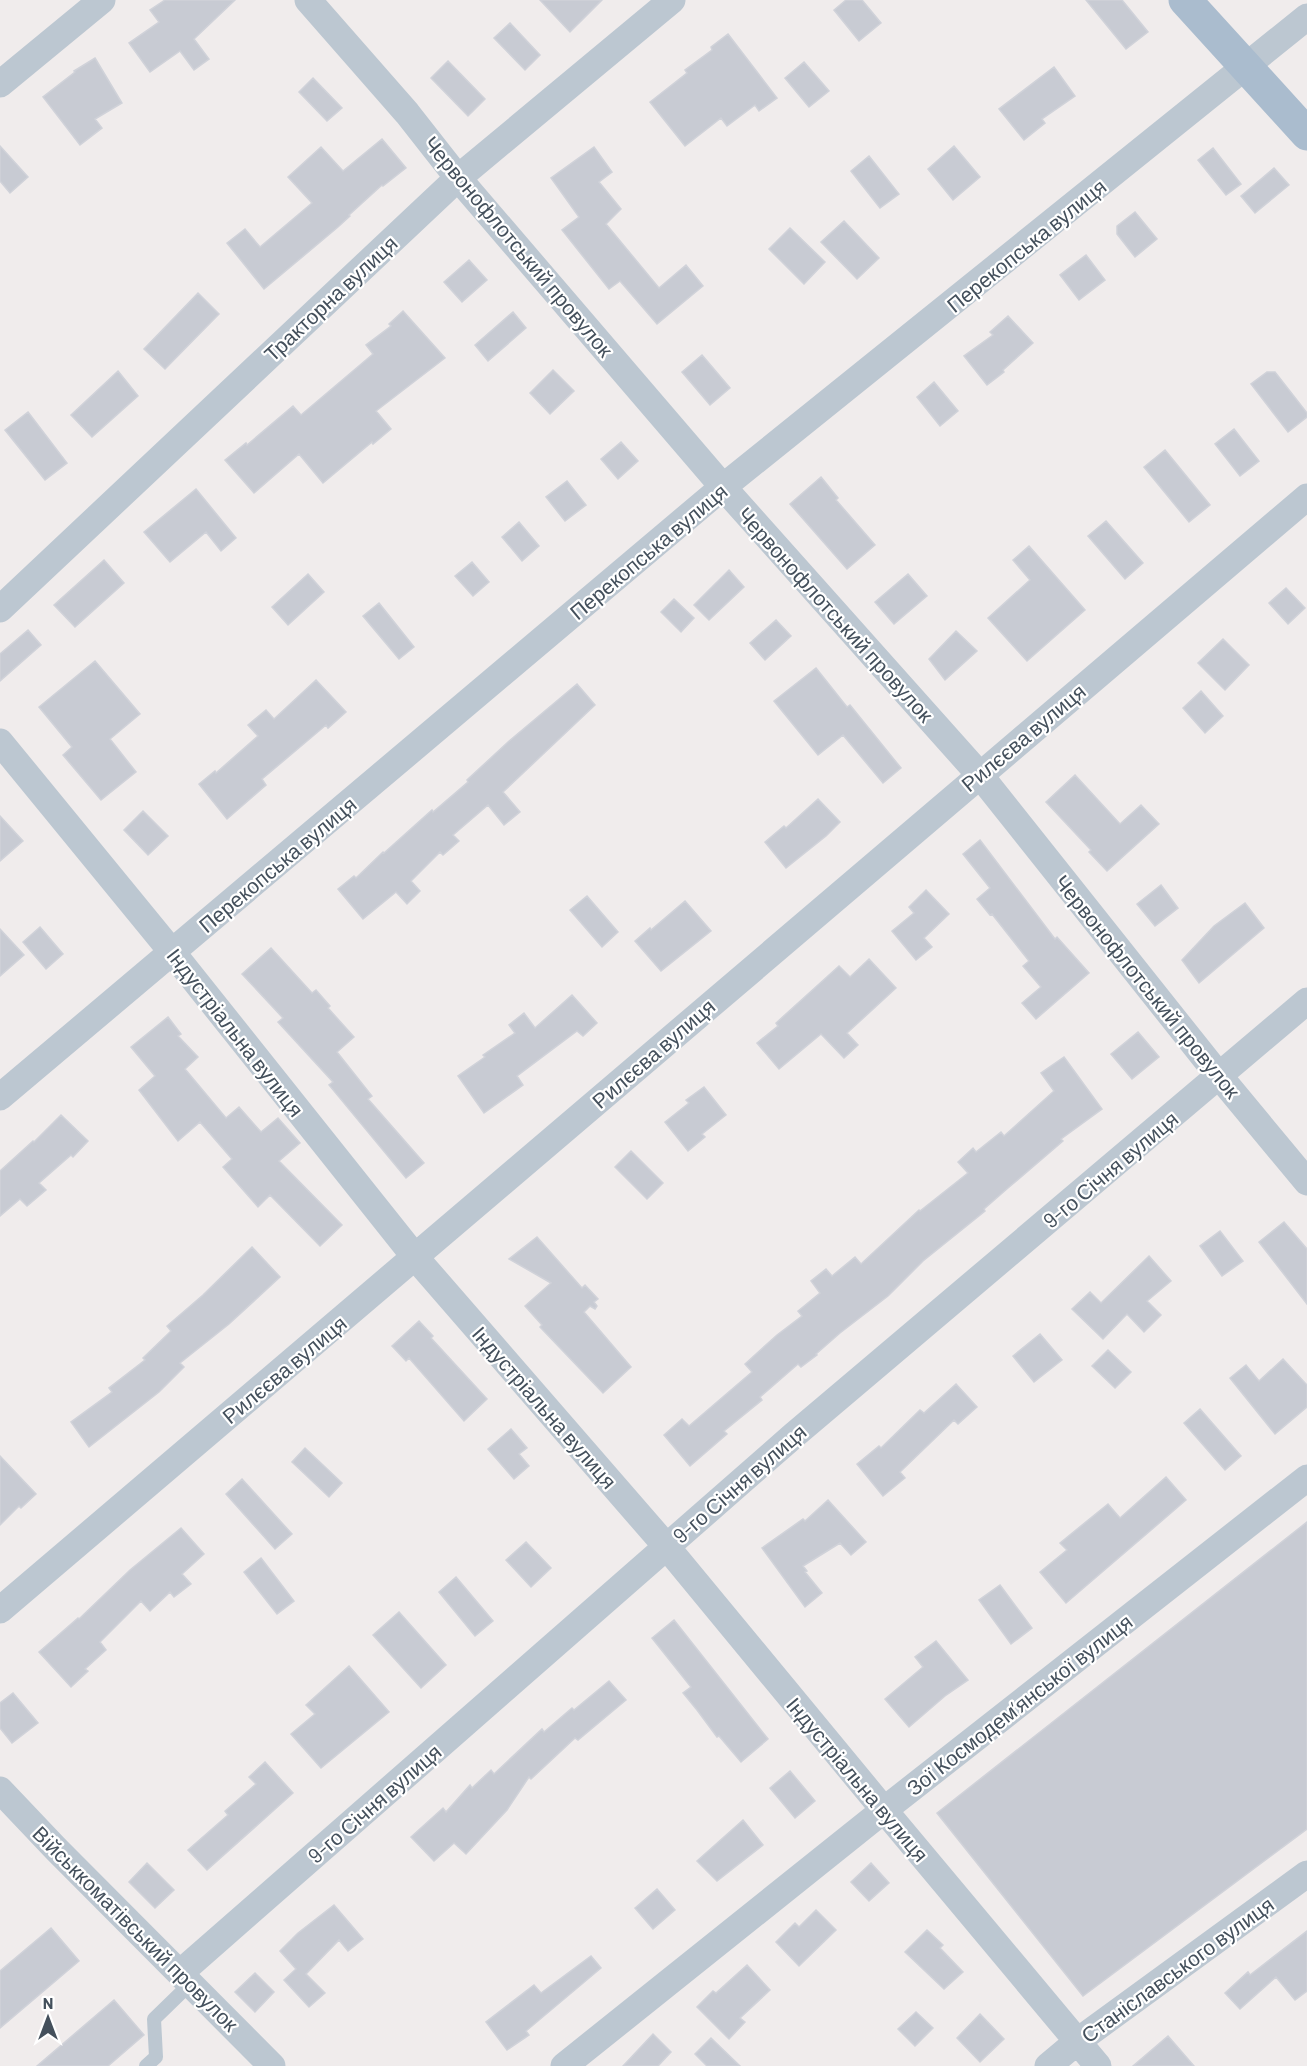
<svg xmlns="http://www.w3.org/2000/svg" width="1307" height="2066" viewBox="0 0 1307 2066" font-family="Barlow,sans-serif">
<rect width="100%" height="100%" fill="#f0ecec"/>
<path fill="#c8cbd3" stroke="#d0d2d9" stroke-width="1.5" d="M165 0H235L194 39 209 59 194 70 180 51 150 72 129 43 159 22 150 10Z
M540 0H602L570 32Z
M846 0H862L881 23 859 41 834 10Z
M1086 0H1122L1148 32 1126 49Z
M510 23 540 55 525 70 494 38Z
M728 34 777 98 759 111 755 105 727 126 721 118 685 146 650 102 687 73 685 70 712 50 711 47Z
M95 58 122 103 95 119 102 128 80 145 43 97 75 72 74 71Z
M448 61 485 99 468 116 431 78Z
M804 62 829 91 809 107 785 78Z
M1054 67 1075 96 1042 119 1045 123 1024 140 999 109Z
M313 78 342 108 327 121 299 92Z
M382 139 406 168 383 186 382 185 349 215 350 216 338 227 264 289 227 243 245 229 260 247 312 203 288 177 321 147 343 171Z
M0 146 28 177 10 193 0 181Z
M954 146 980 177 953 200 928 169Z
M594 147 612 172 599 182 621 209 606 224 659 288 686 265 703 286 657 324 620 281 609 289 562 230 579 217 551 178Z
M1213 148 1241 184 1226 195 1198 160Z
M869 156 899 194 880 208 851 171Z
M1274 168 1289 185 1255 213 1241 196Z
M1135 212 1157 239 1135 257 1117 234V226Z
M844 221 879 258 857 279 821 242Z
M790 228 825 262 804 284 769 249Z
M1086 255 1105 280 1079 300 1060 275Z
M469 260 487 280 462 302 444 282Z
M198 293 219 314 165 369 144 349Z
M403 311 445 358 376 411 391 429 373 444 372 442 323 483 299 454 254 493 225 460 246 443 247 445 293 406 301 415 373 354 366 345 391 326 389 324Z
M513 312 526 328 488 361 475 345Z
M1008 316 1033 343 1003 370 1004 372 987 385 964 356 993 335 990 332Z
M702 355 730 388 710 405 682 372Z
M553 370 574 391 550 414 530 393Z
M118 371 138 396 92 437 71 415Z
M1267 372H1275L1307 413V417L1288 432 1251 384Z
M934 382 958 411 940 426 917 397Z
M28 412 67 463 45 480 5 430Z
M1234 429 1259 461 1240 476 1215 444Z
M621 442 638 461 618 479 601 459Z
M1165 450 1210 505 1189 522 1144 467Z
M821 477 838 498 836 500 875 545 847 569 790 504Z
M567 481 586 505 565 521 546 497Z
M196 489 236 538 221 551 206 532 170 562 144 532Z
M1106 521 1143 563 1125 579 1088 536Z
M519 522 539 546 522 561 502 537Z
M1029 546 1085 610 1027 661 988 618 1030 580 1013 560Z
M104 560 124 583 75 627 54 605Z
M472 562 489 582 473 596 455 576Z
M729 570 744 587 709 620 694 605Z
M308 574 324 592 288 625 272 607Z
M908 574 927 596 894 624 875 602Z
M1286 588 1305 608 1288 624 1269 603Z
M674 599 694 618 681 632 661 612Z
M379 603 414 647 399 659 363 616Z
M776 620 791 636 765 660 750 643Z
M28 630 41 645 0 681V654Z
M956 631 977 651 945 680 929 659Z
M1223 639 1249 665 1225 690 1198 663Z
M95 661 140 714 110 739 136 772 101 800 63 755 72 747 39 707Z
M816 668 847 707 850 705 901 768 883 783 843 735 818 755 774 701Z
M316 680 346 712 328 728 326 725 262 779 266 785 227 819 199 784 215 771 216 773 258 736 248 725 266 710 274 719Z
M577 684 595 705 503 792 520 812 504 825 488 805 453 835 459 841 443 855 440 852 411 881 420 891 407 904 396 892 363 919 338 889 354 876 356 878 383 852 384 853 432 810 433 812 468 782 467 780 508 742Z
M1201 691 1223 716 1205 733 1183 708Z
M1075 775 1120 824 1141 805 1159 824 1107 871 1089 852 1091 850 1046 802Z
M818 799 840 822 826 836 786 868 765 842 784 826 786 828Z
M143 811 168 836 148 855 124 830Z
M0 816 23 841 0 861Z
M980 840 1055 939 1057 937 1089 973 1036 1019 1022 1003 1041 987 1023 966 1029 961 992 914 990 915 977 899 990 888 963 854Z
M1161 885 1178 908 1155 926 1137 904Z
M926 890 949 914 924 938 932 947 916 960 892 931 914 913 909 907Z
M587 896 618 932 602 947 570 910Z
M685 901 711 931 661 971 635 941 650 928 651 930Z
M1245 903 1264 928 1199 983 1182 960 1214 926Z
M40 927 63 954 46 969 23 942Z
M0 929 24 955 0 976Z
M271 948 312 993 316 990 330 1006 328 1008 354 1037 337 1052 372 1096 368 1099 424 1163 406 1178 329 1085 333 1082 278 1022 283 1018 242 974Z
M869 959 896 988 847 1033 858 1045 844 1058 821 1034 779 1069 757 1043 778 1026 776 1023 839 966 850 977Z
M572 995 597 1023 583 1036 577 1031 517 1076 523 1085 484 1113 458 1076 485 1057 483 1055 515 1033 509 1025 524 1013 535 1028Z
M168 1017 181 1034 178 1036 198 1057 185 1069 226 1118 239 1107 261 1132 278 1118 300 1143 279 1161 342 1225 320 1246 270 1195 258 1207 223 1167 232 1159 200 1122 178 1141 139 1090 155 1076 131 1047Z
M1138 1032 1159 1057 1132 1079 1111 1054Z
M1064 1057 1102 1109 1061 1139 1063 1141 1008 1188 984 1209 985 1211 923 1261 888 1296 840 1333 816 1354 817 1355 801 1367 798 1364 760 1397 762 1400 724 1431 727 1434 690 1466 664 1435 682 1419 689 1426 752 1372 745 1364 777 1335 802 1316 798 1311 820 1293 811 1281 826 1269 832 1276 855 1257 861 1264 919 1210 920 1211 968 1173 958 1162 973 1148 976 1152 1001 1132 1004 1136 1054 1091 1041 1073Z
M704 1087 726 1115 702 1134 705 1137 688 1151 665 1122 689 1103 686 1100Z
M61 1115 88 1141 73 1157 71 1155 39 1183 46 1190 27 1206 20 1199 0 1216V1171L33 1141 34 1142Z
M631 1151 663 1183 647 1199 615 1167Z
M1284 1222 1307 1249V1304L1259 1242Z
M1220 1231 1243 1261 1222 1276 1200 1246Z
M537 1237 582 1288 585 1285 598 1299 594 1302 597 1306 595 1309 590 1306 584 1312 631 1367 603 1393 540 1327 542 1325 525 1306 551 1283 509 1259Z
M252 1247 280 1277 229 1324 180 1363 184 1367 159 1392 89 1447 71 1422 112 1392 109 1388 145 1360 143 1358 171 1331 167 1326 203 1295Z
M1149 1256 1171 1281 1147 1301 1161 1315 1144 1332 1127 1314 1103 1339 1072 1309 1090 1292 1101 1303Z
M419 1321 433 1336 431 1338 487 1399 464 1421 409 1358 406 1361 392 1346Z
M1040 1334 1062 1360 1034 1382 1013 1356Z
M1108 1350 1131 1372 1115 1388 1092 1366Z
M1283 1359 1307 1385V1407L1275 1434 1230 1378 1246 1365 1259 1381Z
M956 1384 977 1407 958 1424 954 1420 900 1472 905 1478 883 1496 857 1464 879 1446 881 1448 920 1410 924 1413Z
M1200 1409 1241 1456 1225 1470 1184 1423Z
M511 1429 527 1448 519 1454 529 1466 514 1479 488 1449Z
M305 1448 342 1483 329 1497 292 1462Z
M0 1456 36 1494 21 1508 19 1506 0 1525Z
M1166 1477 1186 1500 1066 1603 1040 1572 1067 1550 1060 1543 1108 1504 1120 1518Z
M242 1479 292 1534 275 1549 226 1494Z
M828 1500 866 1542 851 1555 840 1543 803 1566 807 1571 805 1572 822 1593 805 1607 762 1548 803 1519 805 1521Z
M1307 1522V1829L1083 1996 937 1813Z
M181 1528 204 1554 182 1574 191 1584 174 1597 170 1592 150 1611 141 1601 100 1642 106 1650 85 1669 88 1671 71 1687 39 1652 78 1618 79 1619 130 1570Z
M526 1542 551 1568 531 1587 506 1560Z
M261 1558 294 1601 277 1614 244 1572Z
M456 1577 493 1621 475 1636 439 1592Z
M1000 1585 1032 1628 1011 1644 979 1600Z
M399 1612 446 1665 421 1688 373 1635Z
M674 1620 768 1739 741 1762 719 1736 717 1737 697 1710 683 1693 691 1687 652 1638Z
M936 1641 968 1680 945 1696 909 1727 885 1699 923 1667 915 1657Z
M349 1666 389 1712 321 1768 291 1734 315 1714 306 1705Z
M609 1681 626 1700 578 1740 575 1738 531 1779 529 1777 507 1810 466 1854 454 1843 434 1861 411 1837 443 1808 446 1812 470 1785 472 1788 491 1770 494 1774 542 1729 544 1732 572 1708 574 1710Z
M13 1693 38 1723 12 1743 0 1728V1703Z
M265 1762 293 1793 207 1870 188 1850 228 1815 225 1811 256 1784 249 1777Z
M790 1771 815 1801 795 1818 770 1788Z
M743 1820 763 1845 717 1881 697 1861Z
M147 1863 174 1890 155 1908 129 1882Z
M871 1863 889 1883 869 1901 851 1882Z
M657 1889 675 1910 653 1929 635 1908Z
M334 1905 363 1939 348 1951 339 1940 306 1974 325 1993 309 2007 284 1980 296 1969 280 1951 298 1933Z
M816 1910 836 1930 799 1966 776 1942 795 1923 799 1927Z
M51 1928 79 1961 0 2028V1971Z
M927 1930 943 1945 940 1948 963 1972 944 1989 905 1952Z
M1307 1931V1991L1295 2000 1276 1977 1240 2009 1225 1993 1248 1972 1250 1975Z
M591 1956 601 1968 526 2031 529 2035 507 2050 486 2022 534 1985 541 1993Z
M747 1965 770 1990 740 2018 745 2022 729 2039 697 2007 713 1991 716 1993Z
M255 1973 274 1992 255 2012 235 1992Z
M114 2000 144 2035 108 2066H37Z
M916 2012 933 2028 915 2046 898 2029Z
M980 2014 1004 2039 980 2062 957 2038Z
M653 2034 671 2052 658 2066H623Z
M1168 2036 1194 2066H1133Z
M711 2038 740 2066H707L695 2054Z"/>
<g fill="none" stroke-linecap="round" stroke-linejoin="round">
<path stroke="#bcc7d1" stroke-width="14" d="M146 2066 156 2057 154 2019 190 1984"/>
<path stroke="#bcc7d1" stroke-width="27" d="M308 0 407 113 458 178 723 487 979 774 1220 1077 1307 1182
M0 84 102 0
M0 609 458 178 672 0
M0 742 172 952 415 1257 666 1546 884 1810 1098 2066
M0 1097 723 487 1307 17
M0 1610 1307 497
M0 1790 56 1849 272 2066
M180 1973 793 1436 1307 1001
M564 2066 884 1810 1307 1478
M1048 2066 1078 2041 1307 1874"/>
<path stroke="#aabcce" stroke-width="33" d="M1185 0 1307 134"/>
</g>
<g text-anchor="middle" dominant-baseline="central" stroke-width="4.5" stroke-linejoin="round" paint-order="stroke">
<g font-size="21" fill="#44505c" stroke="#fff">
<text transform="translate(1026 245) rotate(-39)">Перекопська вулиця</text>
<text transform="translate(519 246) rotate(50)">Червонофлотський провулок</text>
<text transform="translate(330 298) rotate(-43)">Тракторна вулиця</text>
<text transform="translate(648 551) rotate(-40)">Перекопська вулиця</text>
<text transform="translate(836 614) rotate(48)">Червонофлотський провулок</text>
<text transform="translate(1023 737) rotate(-40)">Рилєєва вулиця</text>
<text transform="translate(277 864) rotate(-40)">Перекопська вулиця</text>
<text transform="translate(1148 986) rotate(51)">Червонофлотський провулок</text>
<text transform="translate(236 1032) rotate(52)">Індустріальна вулиця</text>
<text transform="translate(653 1053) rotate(-41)">Рилєєва вулиця</text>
<text transform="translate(1110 1169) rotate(-40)">9-го Січня вулиця</text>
<text transform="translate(284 1369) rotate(-40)">Рилєєва вулиця</text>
<text transform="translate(545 1407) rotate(49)">Індустріальна вулиця</text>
<text transform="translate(739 1483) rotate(-41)">9-го Січня вулиця</text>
<text transform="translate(1019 1704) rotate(-38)">Зої Космодем’янської вулиця</text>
<text transform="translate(858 1779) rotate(50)">Індустріальна вулиця</text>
<text transform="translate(374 1803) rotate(-41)">9-го Січня вулиця</text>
<text transform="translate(136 1928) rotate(45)">Військкоматівський провулок</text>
<text transform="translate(1177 1969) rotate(-36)">Станіславського вулиця</text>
</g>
</g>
<g transform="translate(48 2018)" stroke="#ffffff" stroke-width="4.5" paint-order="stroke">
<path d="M0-4.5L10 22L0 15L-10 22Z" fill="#44505c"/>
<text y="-9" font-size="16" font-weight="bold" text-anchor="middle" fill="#44505c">N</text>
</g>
</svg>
